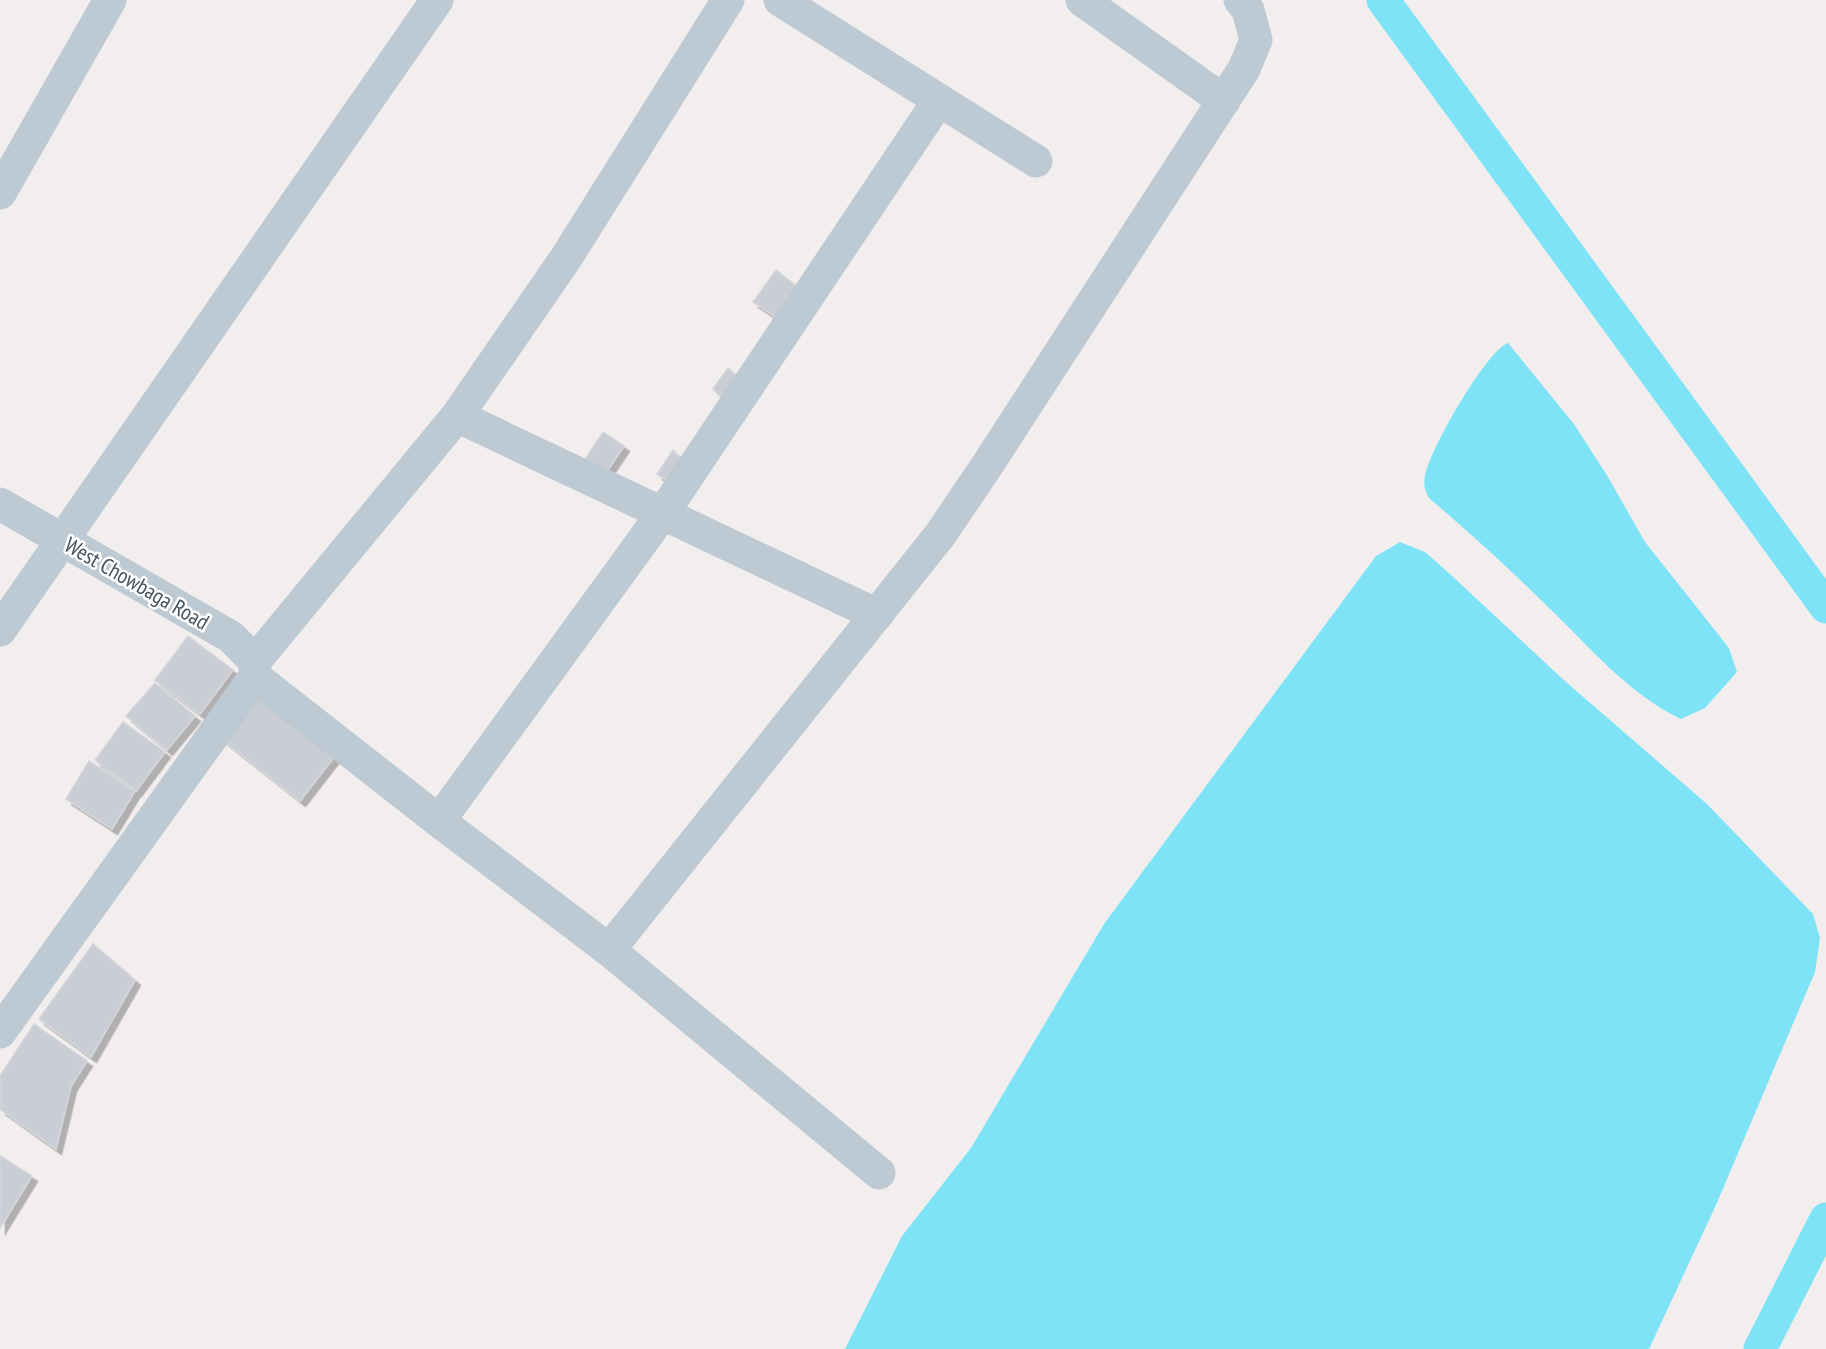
<svg xmlns="http://www.w3.org/2000/svg" width="1826" height="1349" viewBox="0 0 1826 1349" font-family="'PT Sans Narrow',sans-serif">
<defs>
<filter id="shadow"><feDropShadow dx="5.5" dy="5.5" stdDeviation="0" flood-color="#0004"/></filter>
</defs>
<rect width="100%" height="100%" fill="#f2eeee"/>
<path fill="#7fe3f7" d="M1508 343 1574 424 1608 477 1645 542 1729 648 1737 672 1705 708 1681 719C1628 694 1590 647 1548 607 1510 569 1470 533 1429 498 1425 491 1423 485 1425 476 1429 451 1486 351 1508 343Z
M1400 542 1425 552 1451 575 1566 682 1707 804 1813 914 1820 938 1815 972 1716 1205 1649 1349H845L902 1236 971 1148 1104 924 1376 556Z"/>
<g fill="none" stroke-linecap="round" stroke-linejoin="round">
<path stroke="#7fe3f7" stroke-width="33" d="M1383 0 1826 607
M1760 1349 1826 1219"/>
</g>
<path fill="#caced4" stroke="#d2d5db" stroke-width="1.5" filter="url(#shadow)" d="M776 270 796 286 776 317 753 302Z
M728 368 742 380 726 402 713 389Z
M603 432 624 446 603 477 582 464Z
M673 450 685 463 672 484 657 474Z
M188 636 233 670 200 714 155 680Z
M155 683 195 716 167 750 126 716Z
M253 692 335 756 300 801 218 736Z
M123 722 165 752 136 791 95 760Z
M89 761 135 791 112 829 66 799Z
M93 944 135 980 91 1057 39 1019Z
M34 1024 87 1061 71 1086 56 1149 0 1109V1076Z
M0 1156 32 1176 0 1228Z"/>
<g fill="none" stroke-linecap="round" stroke-linejoin="round">
<path stroke="#bdcad3" stroke-width="33" d="M780 0 1036 161
M1082 0 1224 101
M0 193 110 0
M457 416 877 615
M0 504 231 637 255 661V677
M0 630 437 0
M255 661 457 416 566 258 728 0
M255 677 439 821 609 950 879 1173
M439 821 663 513 939 100
M609 950 940 535 986 467 1244 69 1256 40 1248 10 1240 0
M0 1032 255 677"/>
</g>
<g text-anchor="middle" dominant-baseline="central" stroke-width="5" stroke-linejoin="round" paint-order="stroke">
<g font-size="22" fill="#44535f" stroke="#fff">
<text transform="translate(137 583) rotate(30)">West Chowbaga Road</text>
</g>
</g>
</svg>
